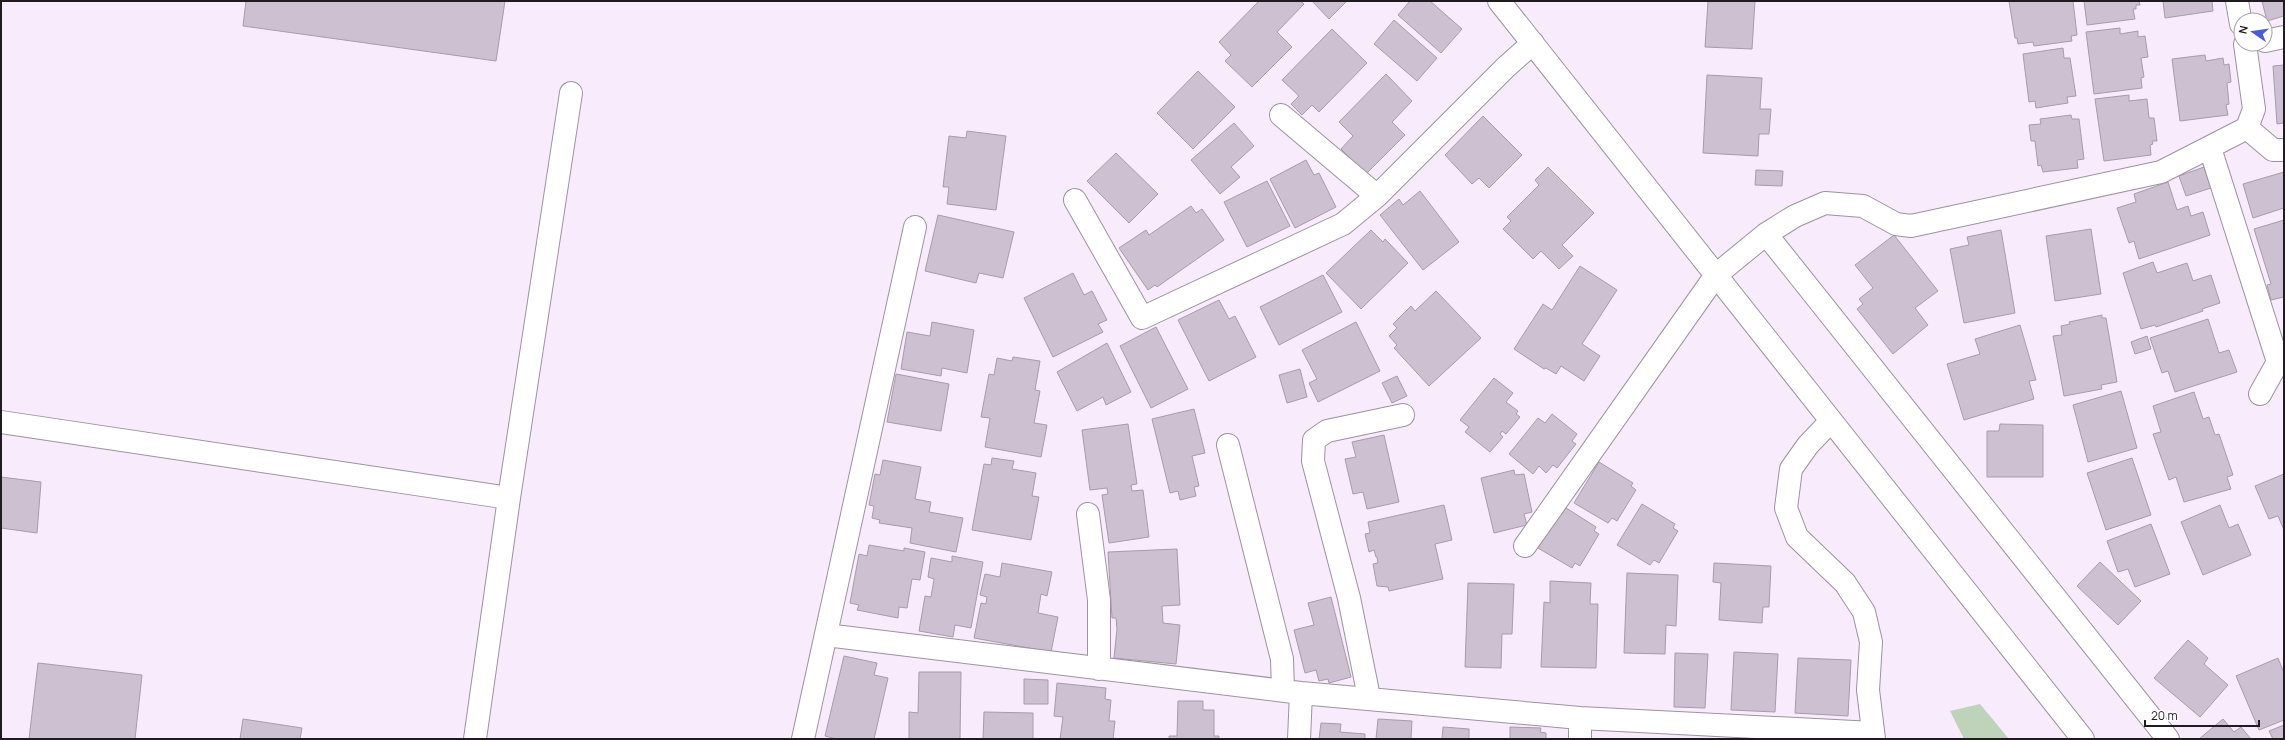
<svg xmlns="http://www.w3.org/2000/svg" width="2285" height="740" viewBox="0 0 2285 740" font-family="Manrope,sans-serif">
<rect width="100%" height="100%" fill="#f8ebfc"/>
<path fill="#bfd2ba" d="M1980 704 2009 739H1964L1950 711Z"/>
<path fill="#cdc1d1" stroke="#a79cab" d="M246 1H505L496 61 243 26Z
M1259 1H1300L1304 4 1277 32 1292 47 1252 87 1225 61 1231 55 1219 42Z
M1312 1H1347L1329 19Z
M1410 1H1430L1462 29 1441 53 1398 15Z
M1708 1H1755L1752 49 1705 47Z
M2009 1H2073L2077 35 2071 36 2072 41 2034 46 2033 42 2018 44 2017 38H2015Z
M2084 1H2139L2140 5H2136V9H2133L2135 19 2087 25Z
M2163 1H2214H2212L2213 11 2165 18Z
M2262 1H2284V16L2267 21Z
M1394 20 1437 58 1417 81 1374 44Z
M2120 28V34L2138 31V37L2145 36 2148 57 2141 58 2144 77 2141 78 2142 88 2094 94 2086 32Z
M1332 29 1367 63 1319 112 1312 105 1302 115 1291 104 1299 96 1282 80Z
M2063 48 2064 58H2070L2076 96 2067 97 2068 103 2036 108 2035 101 2029 102 2023 54Z
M2205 55 2206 61 2223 58 2224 65 2229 64 2231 82 2227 83 2229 104 2226 105 2228 115 2180 121 2172 59Z
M2284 65V123L2277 124 2273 66Z
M1198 71 1235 107 1193 149 1157 113Z
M1386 74 1412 101 1392 122 1405 135 1366 174 1341 149 1353 136 1339 122Z
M1707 75 1762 78 1760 109H1771L1769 134H1759L1758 156 1703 153Z
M2129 95V101L2147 99 2149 118H2154L2157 141H2152L2153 144 2150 145 2151 155 2104 161 2095 99Z
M2071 115 2072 119H2079L2084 159 2077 160 2078 168 2043 172 2041 165 2038 166 2035 141H2031L2029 125 2041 124 2040 119Z
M1483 116 1522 155 1489 188 1479 178 1472 184 1445 155Z
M1234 123 1254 146 1231 167 1240 177 1220 194 1191 160Z
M967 131 1006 136 996 210 947 204 949 187H943L949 136 966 138Z
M1116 153 1158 194 1129 223 1087 181Z
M1306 160 1314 175 1319 173 1336 207 1295 228 1270 179Z
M1548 167 1594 213 1562 245 1573 256 1559 269 1541 251 1533 259 1503 229 1511 221 1507 217 1539 185 1535 180Z
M2204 167 2211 188 2186 196 2179 176Z
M1756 170 1783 171 1782 186 1755 185Z
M2284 172V208L2253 218 2243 184Z
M1267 181 1290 226 1247 247 1224 202Z
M2168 182 2177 210 2188 206 2191 216 2203 212 2210 235 2139 259 2134 241 2129 243 2117 208 2136 202 2134 194Z
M1420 191 1459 242 1423 270 1380 215 1399 199 1403 205Z
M1191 206 1196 213 1202 209 1224 240 1157 287 1155 285 1148 290 1119 248 1146 230 1149 235Z
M938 215 1014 232 1003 278 979 273 976 283 925 271Z
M2284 220V297L2271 300 2267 285 2271 284 2254 229Z
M2091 229 2101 294 2055 301 2046 236Z
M1371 230 1383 242 1385 239 1408 263 1361 309 1326 273Z
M2001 230 2015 313 1964 323 1950 249 1969 245 1967 237Z
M1894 235 1938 291 1915 308 1928 325 1893 354 1857 309 1863 304 1859 299 1873 288 1855 265Z
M2153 262 2157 273 2187 263 2193 281 2211 275 2220 303 2202 309 2203 311 2156 327 2155 325 2141 329 2123 273Z
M1580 266 1617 290 1582 344 1600 356 1584 381 1561 366 1556 374 1546 368 1544 369 1514 349 1543 304 1552 310Z
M1073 273 1084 295 1092 291 1107 320 1098 324 1103 332 1053 357 1024 298Z
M1323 275 1342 312 1279 345 1260 307Z
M1436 291 1481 338 1429 386 1394 348 1397 345 1389 336 1397 328 1393 324 1411 306 1415 311Z
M1219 300 1229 319 1235 316 1256 357 1209 381 1178 320Z
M2102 315V318H2106L2117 382 2101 385 2102 389 2064 396 2053 336 2062 335 2061 326 2070 324 2069 322Z
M2208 319 2219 353 2229 350 2237 372 2175 392 2168 371 2162 373 2150 338Z
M932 322 974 330 967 373 942 368 941 376 901 369 907 332 930 336Z
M1356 322 1380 371 1318 402 1309 383 1317 379 1302 350Z
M2020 325 2036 380 2029 381 2034 399 1964 420 1947 364 1980 354 1975 339Z
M1156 327 1188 389 1151 408 1120 346Z
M2147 336 2151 349 2135 354 2131 342Z
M1107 343 1131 392 1106 405 1103 397 1077 411 1057 372Z
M1013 357 1040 361 1035 390 1040 391 1034 423 1047 425 1041 457 985 447 990 418 981 417 989 374 994 375 997 358 1012 361Z
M1300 369 1307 397 1287 403 1279 375Z
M896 374 949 384 941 431 887 422Z
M1397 376 1407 396 1392 403 1382 383Z
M1494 378 1513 393 1506 402 1518 411 1516 414 1520 417 1506 434 1502 431 1500 434 1503 437 1490 452 1465 432 1469 427 1460 420Z
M2121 391 2137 448 2088 462 2073 405Z
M2194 392 2203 419 2209 417 2215 435 2219 434 2233 475 2227 477 2231 489 2184 502 2176 477 2169 480 2153 434 2161 432 2153 406Z
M1194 409 1205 453 1192 456 1199 486 1194 487 1196 496 1180 500 1178 491 1170 493 1152 419Z
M1552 414 1577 434 1572 441 1576 444 1557 468 1553 465 1546 473 1539 466 1533 474 1509 454 1538 418 1545 423Z
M1128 424 1137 484 1131 485 1132 491 1143 490 1149 537 1109 543 1102 495 1108 494 1107 488 1090 490 1082 430Z
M2000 424 2043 425V477H1987V431H1999Z
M1384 435 1399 502 1367 509 1363 492 1353 494 1345 459 1356 457 1352 442Z
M992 458 1014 461 1012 469 1036 473 1032 496 1039 497 1031 540 972 530 984 464 991 465Z
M2132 458 2151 515 2106 530 2087 473Z
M883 460 921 467 915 499 931 502 929 512 963 518 956 552 910 543 912 528 879 523 880 520 872 518 874 506 869 505 875 474 880 475Z
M1599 462 1633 483 1631 486 1636 490 1617 521 1612 518 1608 523 1574 503Z
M1514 470 1515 475 1524 474 1532 512 1524 514 1527 525 1494 533 1481 478Z
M2284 474V530L2278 516 2269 519 2255 486Z
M1 477 41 482 37 533 1 528Z
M1642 504 1675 524 1673 528 1678 531 1659 563 1654 560 1650 565 1617 545Z
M1444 505 1452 540 1435 544 1443 579 1389 591 1388 587 1377 586 1373 564 1378 563 1377 557H1376L1374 550 1369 552 1365 534 1370 533 1368 522Z
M2220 505 2229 528 2238 524 2251 555 2203 575 2181 522Z
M1563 506 1596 527 1594 531 1599 534 1580 566 1575 563 1572 568 1538 548Z
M2151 524 2170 574 2135 587 2128 569 2118 572 2107 541Z
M869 545 904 551V548L925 552 920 580 912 579 907 608 899 607 898 618 857 610 859 605 850 603 859 554 867 556Z
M1177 549 1180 605 1162 606 1163 623 1180 625 1176 664 1114 658 1117 629 1116 618H1112L1108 552Z
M952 556 983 562 971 628 955 625 953 637 919 631 925 596 931 597 934 579 928 577 931 558 952 562Z
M2100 562 2141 601 2118 625 2077 586Z
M1002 563 1052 572 1047 596 1041 594 1038 613 1058 617 1051 652 974 638 981 603 986 604 987 597 980 595 985 574 1000 577Z
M1714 563 1771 566 1769 607H1763L1762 623 1719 620 1721 583 1713 582Z
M1627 573 1678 575 1676 626 1666 625 1665 654 1624 653Z
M1550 581 1591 583 1590 604H1598L1596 668 1541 667 1544 602 1550 603Z
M1468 583 1514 584 1512 634H1502L1501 668 1465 667Z
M1331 597 1351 677 1329 683 1328 679 1319 681 1316 670 1305 673 1294 630 1314 625 1308 603Z
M2188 640 2208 658 2204 664 2228 685 2200 717 2154 678Z
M1734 652 1778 654 1775 712 1731 710Z
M1675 653 1708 654 1705 708 1674 707Z
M844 656 877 663 874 675 888 678 874 739H836L825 736Z
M1798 658 1851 660 1848 716 1795 713Z
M2278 658 2284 673V720L2259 730 2236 676Z
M38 663 142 675 135 739H29Z
M919 672H961L960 739H909V712L918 713Z
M1024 679 1048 680V704H1024Z
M1057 683 1106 688 1105 699 1111 700 1109 721H1115L1113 739H1060L1063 717 1054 716Z
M1178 701H1203V710H1214V736H1219V739H1169V736H1177Z
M984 712 1033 713V739H983Z
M243 719 302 728 300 739H240Z
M1378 719 1412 721 1411 739H1376Z
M2223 719 2234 732 2241 727 2251 739H2199Z
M1321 723 1341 724 1340 732 1365 734V739H1319Z
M2284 725V739H2273L2269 731Z
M1443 727 1469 729V739H1442Z
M1510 727 1541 728 1540 732 1546 733V739H1510Z"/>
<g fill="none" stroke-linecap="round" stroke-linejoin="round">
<g stroke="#9d92a1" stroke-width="24">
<path id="minor" d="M1499 1 2083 739
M2237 1 2241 24
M2265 41 2284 37
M1281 115 1377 196 1506 67 1533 43
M2247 128 2273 150H2284
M2210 148 2278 362 2260 394
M1075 200 1142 318 1343 224 1377 196
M1766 234 2168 739
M1831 421 1808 445 1791 469 1786 508 1797 537 1845 583 1864 612 1871 642 1868 690 1874 739
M1 422 509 498
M1228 445 1282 659 1283 690
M1088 514 1099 600V669
M1525 546 1716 275 1766 234 1795 216 1825 203 1863 206 1896 224 1911 226 2161 172 2247 128 2254 109 2245 44
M826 635 1301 693 1580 718 1873 733
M1369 697 1349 598 1313 461 1314 440 1327 431 1403 415
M475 739 509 498 571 93
M803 739 915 227
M1299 739 1301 693
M1580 739V718"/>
</g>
<use href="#minor" stroke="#fff" stroke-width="22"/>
</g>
<rect width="2285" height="740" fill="none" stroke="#201b21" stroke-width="4"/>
<g transform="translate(2253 32) rotate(283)"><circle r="19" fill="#ffffff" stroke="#a6a4a6"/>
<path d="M0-3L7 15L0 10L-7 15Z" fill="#495ed3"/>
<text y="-6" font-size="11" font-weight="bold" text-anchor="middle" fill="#201b21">N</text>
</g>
<path d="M2145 720v6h114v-6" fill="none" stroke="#201b21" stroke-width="2"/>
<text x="2151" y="720" font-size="12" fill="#201b21" stroke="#ffffff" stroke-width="3" paint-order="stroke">20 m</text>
</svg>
